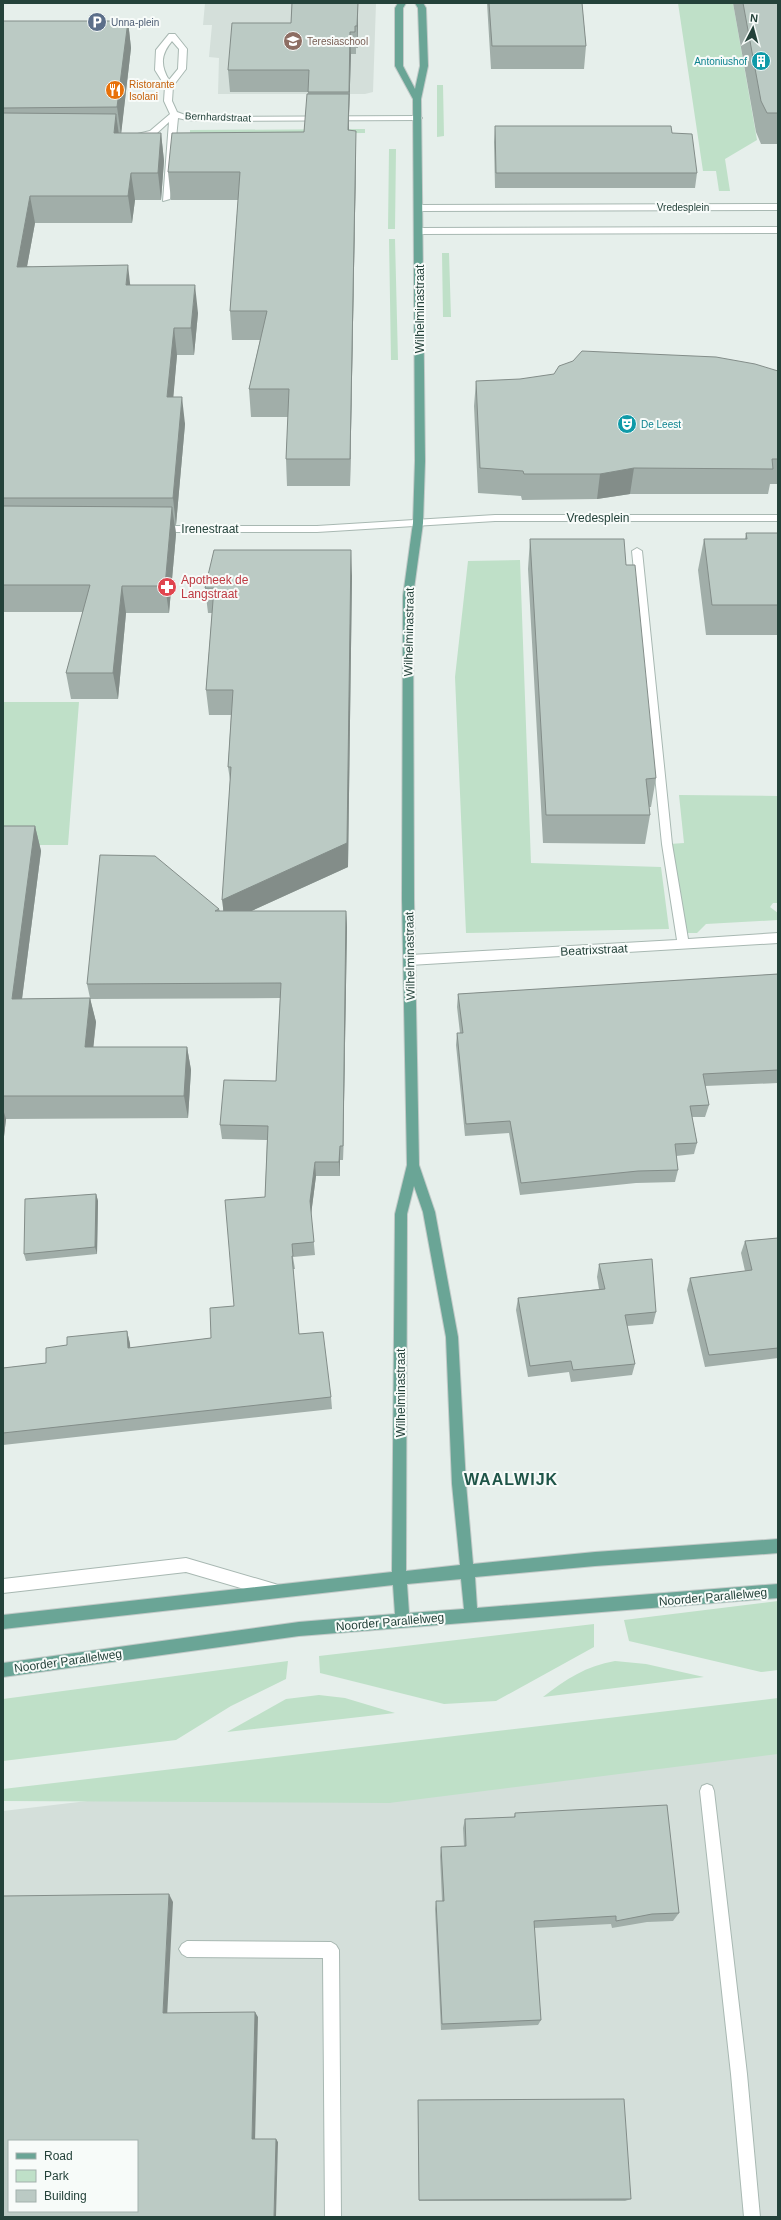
<svg xmlns="http://www.w3.org/2000/svg" width="781" height="2220" viewBox="0 0 781 2220" font-family="Arial,sans-serif">
<rect width="100%" height="100%" fill="#e6efeb"/>
<path fill="#d4dfda" fill-rule="evenodd" d="M205 3H376L373 92 365 94H218L219 58 209 57 212 25H203Z
M778 1719V2217H3V1811ZM9 2141H137V2211H9Z"/>
<path fill="#bfe0c8" d="M678 3H733L757 140 725 159 730 191H719L716 171H703Z
M437 85H443L444 136 437 137Z
M365 129V133L190 134V130Z
M389 149H396L395 229H388Z
M389 239H395L398 360H391Z
M442 253H449L451 317H443Z
M520 560 531 863 661 867 669 929 466 933 455 677 468 561Z
M3 702H79L68 845H3Z
M679 795 778 796V903H773L770 907 778 913V920L706 924 697 933H685L670 844 684 843Z
M778 1601V1670L761 1672 629 1641 624 1620Z
M594 1624V1647L496 1701 444 1704 320 1673 319 1656Z
M288 1661 286 1679 231 1706 176 1740 3 1761V1699Z
M615 1661 646 1664 704 1677 543 1697C566 1679 586 1666 615 1661Z
M319 1695 345 1698 395 1713 227 1732 286 1699Z
M778 1698V1754L389 1803 3 1801V1789Z"/>
<g fill="none" stroke-linecap="round" stroke-linejoin="round">
<g stroke="#a8b8b2" stroke-width="2">
<path id="minor" d="M169 34H175L187 49 186 69 173 86 172 101 177 112 188 116 211 117 418 116 422 118 418 120 211 121 187 120 178 118 170 199 163 201 169 122 155 135 133 138 129 136 150 131 170 114 164 101 165 86 155 70 156 50ZM172 41 179 49 178 69 169 80C160 65 161 54 172 41Z
M778 204V210L419 211 415 208 419 205Z
M778 227V233L419 234 415 231 419 228Z
M495 515H778V521H495L317 532H160L155 529 160 526H317Z
M637 548 642 551 672 844 688 939 778 933V943L410 965 406 963 404 960 406 957 410 955 677 940 662 844 632 551Z
M186 1558 275 1584 280 1586 282 1591 280 1596 275 1598 186 1572 3 1593V1579Z
M707 1784 712 1786 714 1791 747 2074 760 2217H744L731 2074 700 1791 702 1786Z
M187 1941 331 1942 336 1945 339 1950 341 2217H325L323 1958 187 1957 182 1954 179 1949 182 1944Z"/>
</g>
<g stroke="#c2cac8" stroke-width="2">
<path id="major" d="M398 3H406L403 8V66L415 89 420 66 418 8 415 3H423L426 8 428 66 421 99 425 461 423 523 413 596 414 899 419 1165 435 1212 458 1337 466 1484 473 1564 595 1552 778 1539V1553L595 1566 475 1577 477 1608 778 1584V1598L299 1636 3 1677V1663L299 1622 395 1614 393 1585 3 1629V1615L392 1572 395 1214 407 1165 402 899 403 596 413 523 415 461 413 99 395 66V8ZM414 1186 423 1212 446 1337 452 1484 460 1565 406 1571 407 1214ZM461 1579 464 1609 409 1613 407 1584Z"/>
</g>
<use href="#minor" fill="#fff" fill-rule="evenodd"/>
<use href="#major" fill="#6aa596" fill-rule="evenodd"/>
</g>
<path fill="#a1aea9" d="M292 3H358V48H356V54H351L349 115V130L356 159 350 486H287L286 459 288 417H251L249 389 260 340H232L230 311 238 200H171L168 172 304 132 308 92H230L228 70 291 23Z
M487 3H582L586 46 584 69H491Z
M733 3H778V144H761L756 132Z
M3 21H128L131 48 121 133H161L164 161 161 200H135L132 223H35L27 266 131 285 198 313 194 355H177L173 397 185 424 176 525H175L176 534 169 613H126L118 699H71L66 673 83 612H3Z
M495 126 672 133 697 173 695 188H495L494 142Z
M778 371V484H770L768 494H630L597 499 522 500 521 496 478 493 474 406 476 381Z
M746 533H778V635H706L698 570 704 539H745Z
M530 539 626 565 656 778 651 807H649L650 815 645 844 543 843 528 569Z
M352 576 348 867 251 911H346L347 927 343 1160H340V1176H316L311 1214 315 1255 293 1257 295 1269H293L299 1334 331 1397 332 1409 3 1445V1368L46 1363 67 1345 127 1331 130 1344V1348L211 1338 234 1306 265 1197 267 1140 222 1139 220 1125 276 1081 280 998 90 999 96 1022 93 1047H187L191 1070 188 1118 6 1119 3 1145V826H35L41 851 22 999 90 998 87 984 219 909 220 911H223L230 780 228 767 231 715H209L206 690 212 613H208L205 588Z
M778 974V1083L705 1086 709 1105 705 1117H692L697 1143 694 1154 676 1156 678 1170 675 1182 636 1183 520 1195 509 1133 465 1136 456 1045 457 1033H460L457 1007 458 994Z
M96 1194 98 1201 97 1254 26 1261 24 1254Z
M778 1238V1358L705 1367 687 1290 690 1278 745 1271 741 1253 745 1241Z
M599 1264 656 1312 653 1324 627 1326 635 1364 632 1375 571 1382 569 1372 528 1377 516 1310 518 1298 599 1289 597 1277Z
M515 1813 679 1913 673 1921 647 1922 612 1928 611 1924 534 1928 541 2020 538 2025 441 2030 435 1909 436 1901H442L440 1856 441 1847 464 1846 463 1828 465 1819 514 1817Z
M418 2100 631 2199 625 2201H419L418 2104Z"/>
<path fill="#838d89" d="M358 3V48L357 26Z
M128 21 131 48 121 135 117 107Z
M350 32 351 54 349 115V92Z
M349 94V159L348 130Z
M116 114 120 142 114 133Z
M356 131V159L350 486V459Z
M161 133 164 161 161 200 158 173Z
M131 173 135 200 132 223 128 196Z
M30 196 35 223 22 294 17 267Z
M128 265 131 292 126 285Z
M195 285 198 313 194 355 191 328Z
M174 328 177 355 171 424 167 397Z
M182 397 185 424 176 525 173 498Z
M634 468 630 494 597 499 600 474Z
M172 507 176 534 169 613 165 586Z
M351 550 352 576 348 867 225 923 222 900Z
M122 586 126 613 118 699 113 673Z
M35 826 41 851 19 1022 12 999Z
M346 911 347 927 343 1160V1146Z
M90 998 96 1022 91 1070 85 1047Z
M187 1047 191 1070 188 1118 184 1096Z
M3 1109 6 1119 3 1145Z
M340 1146V1176L339 1162Z
M315 1162 316 1176 311 1215 310 1201Z
M96 1194 98 1201 97 1254 95 1247Z
M127 1331 130 1344 131 1360 128 1348Z
M169 1894 173 1902 167 2018 163 2013Z
M255 2012 258 2017 255 2142 252 2139Z
M276 2139 278 2142 276 2217H274Z"/>
<path fill="#bbcac4" stroke="#838d89" fill-rule="evenodd" d="M292 3H358L357 26H355V32H350L349 92H308L309 70H228L232 23H291Z
M489 3H582L586 46H492Z
M743 3H778V113H767L761 101Z
M3 21H128L117 107 3 108Z
M307 94H349L348 130 356 131 350 459H286L289 389H249L267 311H230L240 172H168L172 133 304 132Z
M3 113 116 114 114 133H161L158 173H131L128 196H30L17 267 128 265 126 285H195L191 328H174L167 397H182L173 498H3Z
M495 126H671L672 133 692 134 697 173H496Z
M582 351 716 357 755 364 778 371V459H772L773 469 634 468 600 474H524L523 471 480 468 476 381 520 379 554 374 559 366 573 361Z
M3 506 172 507 165 586H122L113 673H66L90 585H3Z
M746 533H778V605H712L704 539H747Z
M530 539H624L626 565H635L656 778 646 779 650 815H546Z
M214 550H351L347 843 222 900 231 767H228L233 690H206L214 588H205Z
M3 826H35L12 999 90 998 85 1047H187L184 1096H3Z
M100 855 155 856 219 909 215 911H346L343 1146H340L339 1162H315L310 1201 314 1242 292 1244 293 1256H292L299 1334 323 1332 331 1397 3 1433V1368L46 1363V1348L67 1345V1337L127 1331 128 1348 211 1338 210 1308 234 1306 225 1200 265 1197 268 1126 220 1125 224 1080 276 1081 281 983 87 984Z
M778 974V1070L703 1074 709 1105 690 1106 697 1143 675 1144 678 1170 638 1171 521 1183 510 1121 466 1124 457 1033H463L458 994Z
M96 1194 95 1247 24 1254 25 1199Z
M778 1238V1348L709 1355 690 1278 752 1270 745 1241Z
M652 1259 656 1312 625 1315 635 1364 573 1370 571 1361 530 1366 518 1298 605 1289 599 1264Z
M667 1805 679 1913 652 1914 616 1921V1916L534 1921 541 2020 442 2024 436 1901H444L441 1847 466 1846 465 1819 515 1817V1813Z
M169 1894 163 2013 255 2012 252 2139H276L274 2217H3V1896ZM9 2141H137V2211H9Z
M624 2099 631 2199 419 2200 418 2100Z"/>
<defs>
<g id="parking-disc" transform="scale(1)"><circle r="9.5" fill="#5c6f8a" stroke="#f7fbf9"/><path d="M-3.5-5.5H1a3.5 3.5 0 0 1 0 7H-1V5.5H-3.5ZM-1-3.4V-.6H.8a1.4 1.4 0 0 0 0-2.8Z" fill="#fff"/></g>
<g id="school-disc" transform="scale(1)"><circle r="9.5" fill="#8d6e63" stroke="#f7fbf9"/><path d="M0-5L7-2L0 1L-7-2ZM-4 1L0 2.5L4 1V4Q0 6-4 4Z" fill="#fff"/></g>
<g id="building-disc" transform="scale(1)"><circle r="9.5" fill="#0f9aa8" stroke="#f7fbf9"/><path d="M-4-6H4V6H1V3H-1V6H-4ZM-2.5-4.3h1.7v1.8h-1.7ZM.8-4.3h1.7v1.8H.8ZM-2.5-1h1.7V.8h-1.7ZM.8-1h1.7V.8H.8Z" fill="#fff"/></g>
<g id="restaurant-disc" transform="scale(1)"><circle r="9.5" fill="#e8710a" stroke="#f7fbf9"/><path d="M-5-6h1v4h1v-4h1v4h1v-4h1v5L-1.5 .5V6h-2V.5L-5-1ZM5-6V6H3V1.5H1.5Q1.5-4 5-6Z" fill="#fff"/></g>
<g id="theatre-disc" transform="scale(1)"><circle r="9.5" fill="#0f9aa8" stroke="#f7fbf9"/><path d="M-5-5.5Q0-4 5-5.5V0Q5 5 0 6Q-5 5-5 0ZM-3.3-2.5H-1v1.5H-3.3ZM1-2.5H3.3v1.5H1ZM-2.8 1Q0 5.5 2.8 1Z" fill="#fff"/></g>
<g id="pharmacy-disc" transform="scale(1)"><circle r="9.5" fill="#e0444e" stroke="#f7fbf9"/><path d="M-2-6h4v4h4v4h-4v4h-4v-4h-4v-4h4Z" fill="#fff"/></g>
</defs>
<g fill-rule="evenodd">
<use href="#parking-disc" x="97" y="22"/>
<use href="#school-disc" x="293" y="41"/>
<use href="#building-disc" x="761" y="61"/>
<use href="#restaurant-disc" x="115" y="90"/>
<use href="#theatre-disc" x="627" y="424"/>
<use href="#pharmacy-disc" x="167" y="587"/>
</g>
<g text-anchor="middle" dominant-baseline="central" stroke-width="4" stroke-linejoin="round" paint-order="stroke">
<g font-size="10" fill="#4e5e75" stroke="#f7fbf9" text-anchor="start">
<text x="111" y="22">Unna-plein</text>
</g>
<g font-size="10" fill="#785e54" stroke="#f7fbf9" text-anchor="start">
<text x="307" y="41">Teresiaschool</text>
</g>
<g font-size="10" fill="#0d838f" stroke="#f7fbf9" text-anchor="end">
<text x="747" y="61">Antoniushof</text>
<text x="641" y="424" text-anchor="start">De Leest</text>
</g>
<g font-size="10" fill="#c56008" stroke="#f7fbf9" text-anchor="start">
<text x="129" y="84">Ristorante<tspan x="129" dy="12">Isolani</tspan></text>
</g>
<g font-size="10" fill="#24423a" stroke="#f7fbf9">
<text transform="translate(218 117) rotate(2)">Bernhardstraat</text>
<text x="683" y="207">Vredesplein</text>
</g>
<g font-size="12" fill="#24423a" stroke="#f7fbf9">
<text transform="translate(420 309) rotate(-90)">Wilhelminastraat</text>
<text x="598" y="518">Vredesplein</text>
<text x="210" y="529">Irenestraat</text>
<text transform="translate(409 632) rotate(-89)">Wilhelminastraat</text>
<text transform="translate(594 950) rotate(-3)">Beatrixstraat</text>
<text transform="translate(410 956) rotate(-91)">Wilhelminastraat</text>
<text transform="translate(401 1393) rotate(-90)">Wilhelminastraat</text>
<text transform="translate(713 1597) rotate(-5)">Noorder Parallelweg</text>
<text transform="translate(390 1622) rotate(-5)">Noorder Parallelweg</text>
<text transform="translate(68 1661) rotate(-8)">Noorder Parallelweg</text>
</g>
<g font-size="12" fill="#be3a42" stroke="#f7fbf9" text-anchor="start">
<text x="181" y="580">Apotheek de<tspan x="181" dy="14">Langstraat</tspan></text>
</g>
<g font-size="16" font-weight="bold" letter-spacing="1" fill="#1f5548" stroke="#f7fbf9">
<text x="511" y="1479">WAALWIJK</text>
</g>
</g>
<rect width="781" height="2220" fill="none" stroke="#24423a" stroke-width="8"/>
<rect x="8" y="2140" width="130" height="72" fill="#f7fbf9" stroke="#a3b1ad"/>
<rect x="16" y="2153" width="20" height="6" fill="#6aa596" stroke="#a3b1ad"/>
<text x="44" y="2160" font-size="12" fill="#24423a">Road</text>
<rect x="16" y="2170" width="20" height="12" fill="#bfe0c8" stroke="#a3b1ad"/>
<text x="44" y="2180" font-size="12" fill="#24423a">Park</text>
<rect x="16" y="2190" width="20" height="12" fill="#bbcac4" stroke="#a3b1ad"/>
<text x="44" y="2200" font-size="12" fill="#24423a">Building</text>
<g transform="translate(753 28) rotate(6)" stroke="#f7fbf9" stroke-width="3" paint-order="stroke">
<path d="M0-3L7 15L0 10L-7 15Z" fill="#24423a"/>
<text y="-6" font-size="11" font-weight="bold" text-anchor="middle" fill="#24423a">N</text>
</g>
</svg>
